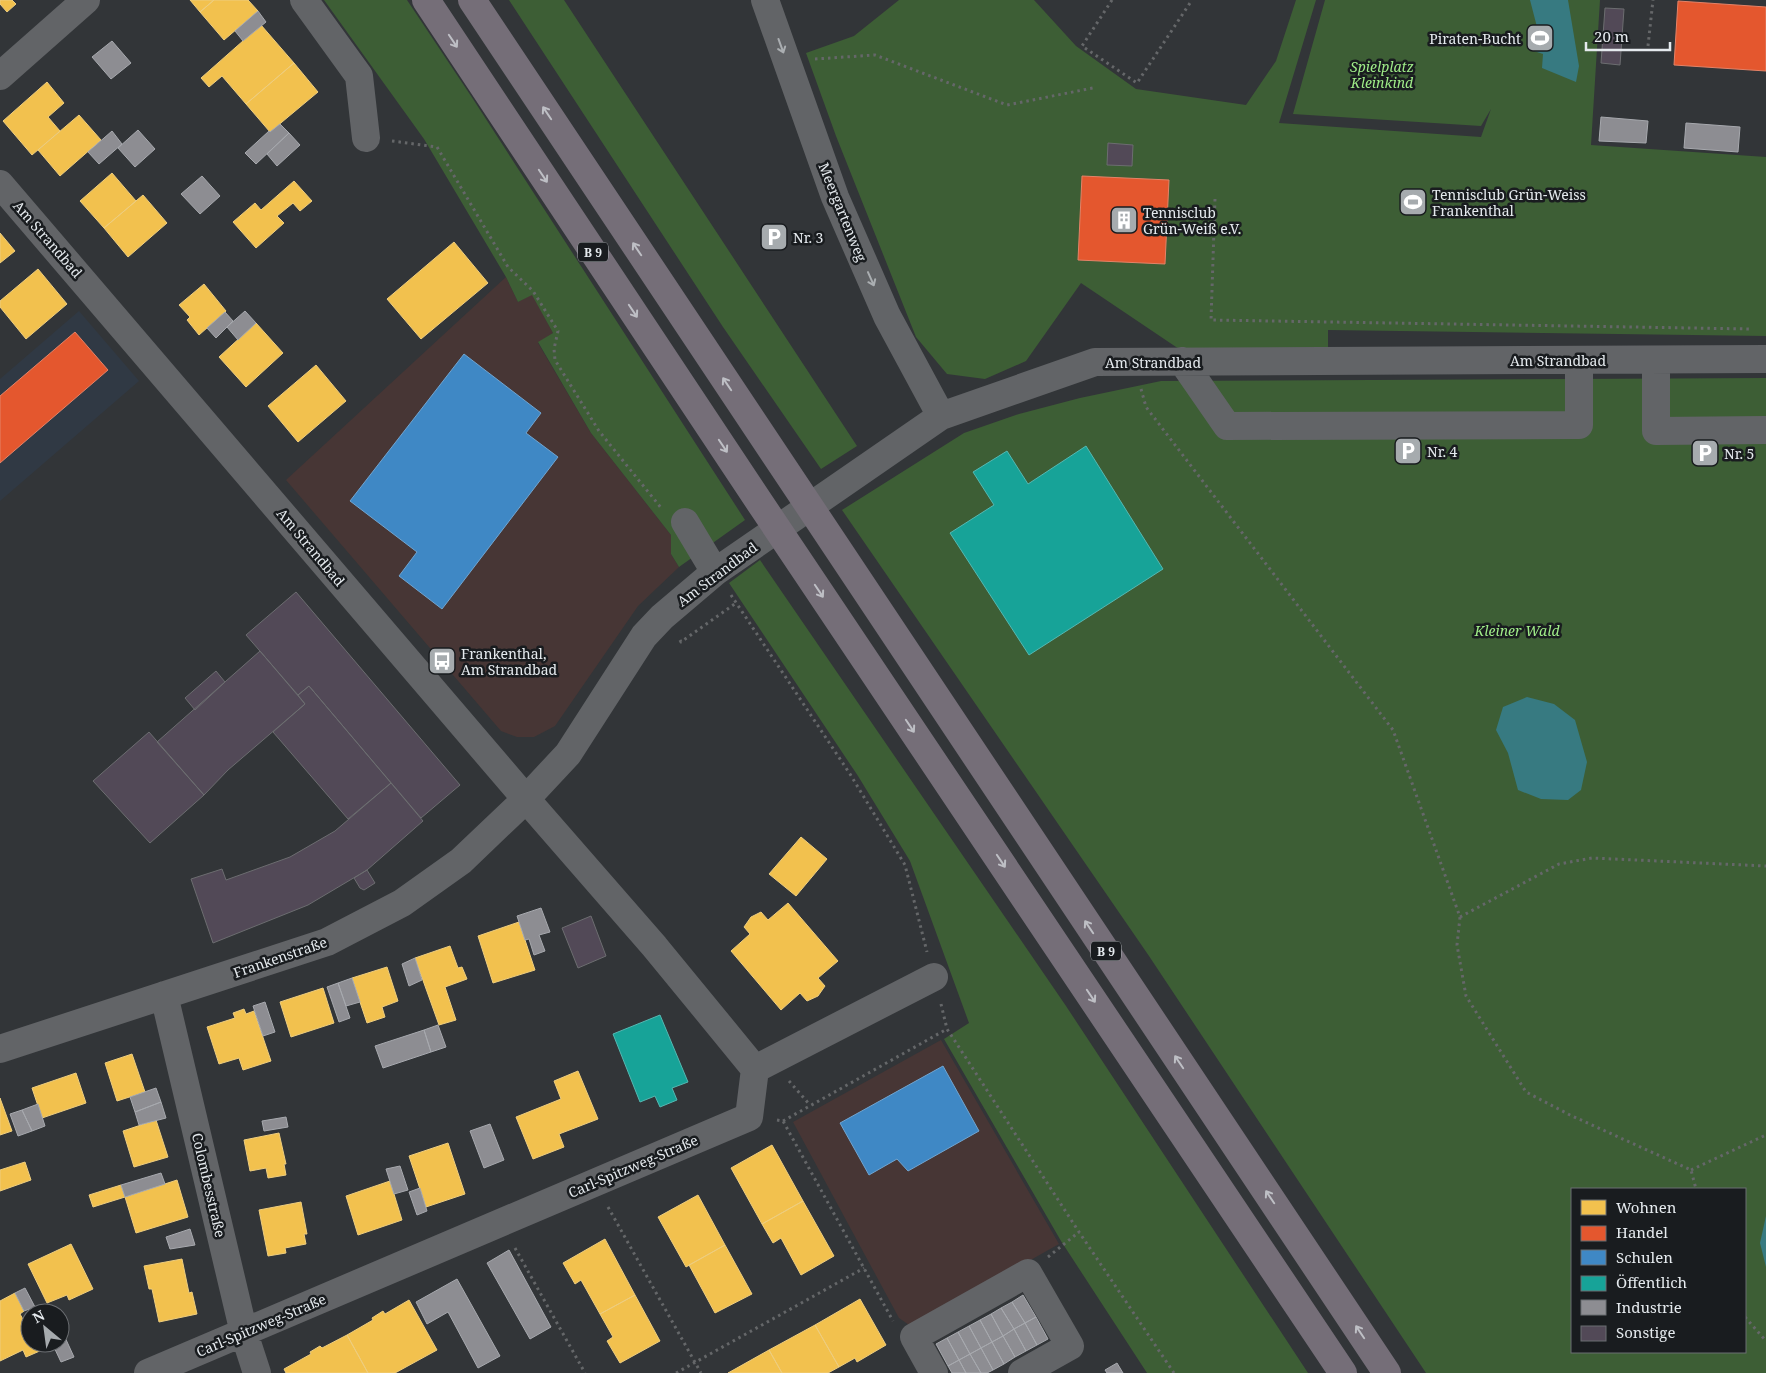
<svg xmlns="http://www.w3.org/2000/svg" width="1766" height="1373" viewBox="0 0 1766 1373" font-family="'Noto Serif',serif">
<rect width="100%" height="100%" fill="#323538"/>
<path fill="#303944" d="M79 311 139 381 0 501V379Z"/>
<path fill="#473635" d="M506 277 518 302 532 294 553 333 538 343 591 433 671 535V554L679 567 638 606 555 726 534 737H517L501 731 286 480Z
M941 1040 1059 1244 912 1327 899 1318 793 1122Z"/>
<path fill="#3d5e35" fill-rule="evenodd" d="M324 0H407L473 99 745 520 679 567 671 554V535L591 433 538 342 553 333 532 295 518 302 506 277 424 139Z
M509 0H564L857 446 821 469 723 327Z
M899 0H1034L1076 46 1136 89 1246 105 1276 61 1296 0H1316L1279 123 1481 137 1491 109 1481 126 1293 114 1325 0H1600L1591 145 1766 157V336L1328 330V351H1182L1081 283 1026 361 985 379 947 374 916 337 836 136 806 53 854 36Z
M1766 378V1373H1426L1149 956 842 510 964 433 1019 414 1080 398 1161 381ZM1572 1189H1745V1352H1572Z
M760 560 1066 1006 1308 1373H1147L1061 1241 944 1039 969 1023 910 861 858 776 729 583Z"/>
<path fill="#377a81" d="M1530 0H1568L1579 66 1576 82 1542 68 1543 54 1534 51 1528 29 1537 27Z
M1527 697 1554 704 1575 720 1587 762 1581 790 1568 800 1541 799 1518 790 1508 753 1496 730 1503 707Z
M1766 1216V1267L1760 1243Z"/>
<path fill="#f2c14e" stroke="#eecd7e" d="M0 0H12L16 4 7 12 0 4Z
M190 0H214L200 12Z
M214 0H248L258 11 224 40 200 12Z
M261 25 294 63 246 104 222 76 209 87 201 78Z
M294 63 318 92 270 132 246 104Z
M47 82 64 103 48 117 60 131 32 155 3 121Z
M79 115 101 140 60 176 38 150Z
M112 173 136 201 104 228 80 201Z
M294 181 312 201 300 211 293 203 277 216 284 223 256 248 233 222 255 203 261 210Z
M143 195 167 223 128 257 104 228Z
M0 233 15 251 0 263Z
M454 242 488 283 421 339 387 299Z
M38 269 67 304 26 339 0 307V301Z
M204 284 226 311 199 335 187 320 190 317 179 305Z
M256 323 283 353 246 387 219 357Z
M316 365 346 401 298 442 268 406Z
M801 837 827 859 796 896 769 874Z
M788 903 838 961 818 978 825 986 818 996 807 1001 800 993 781 1010 731 951 750 934 744 927 751 917 761 912 768 920Z
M519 922 535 970 493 983 478 936Z
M450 946 458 968 462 967 467 979 445 987 456 1020 439 1025 415 958Z
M387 967 398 1001 382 1007 385 1017 367 1023 352 978Z
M323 988 334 1023 291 1037 280 1002Z
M244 1009 246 1014 254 1011 271 1061 243 1070 239 1058 219 1064 207 1027 235 1018 233 1013Z
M132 1054 145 1092 117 1101 105 1063Z
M578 1071 598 1119 559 1134 564 1147 533 1159 516 1117 561 1099 554 1081Z
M76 1073 86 1103 42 1118 32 1088Z
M0 1098 12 1131 0 1135Z
M156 1120 168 1157 134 1167 123 1131Z
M279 1133 286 1164H284L286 1175 268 1178 266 1168 250 1171 244 1140Z
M448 1143 465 1194 426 1207 409 1156Z
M772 1145 803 1201 762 1224 731 1168Z
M25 1162 31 1180 0 1191V1170Z
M177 1180 188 1217 136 1233 125 1197Z
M390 1181 402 1220 358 1235 346 1196Z
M121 1185 125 1197 93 1207 89 1195Z
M698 1195 725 1245 686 1267 658 1217Z
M803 1201 834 1256 801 1275 781 1238 773 1243 762 1224Z
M301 1202 307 1234H304L306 1244 285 1248 286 1253 268 1256 259 1210Z
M605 1239 635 1295 600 1314 581 1280 575 1284 563 1263Z
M71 1244 93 1289 69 1300 67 1295 47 1303 28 1264Z
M725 1245 752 1294 715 1313 689 1265Z
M182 1259 189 1293 192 1292 197 1314 159 1322 152 1289H149L144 1266Z
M15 1293 24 1311 20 1314 25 1323 29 1322 30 1324V1343H39L42 1350 26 1357 23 1350 0 1361V1301Z
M635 1295 660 1341 620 1363 607 1341 613 1337 600 1314Z
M860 1299 886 1345 857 1362 855 1358 839 1367 815 1325Z
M409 1300 437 1350 395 1373H368L347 1335 373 1320 372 1318 383 1311 385 1314Z
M815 1325 839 1367 828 1373H782L769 1350Z
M347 1335 368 1373H286L284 1369 311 1354 310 1352 320 1346 322 1348Z
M769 1350 782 1373H728Z"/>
<path fill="#e4572e" stroke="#e48368" d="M1678 1 1766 7V71L1674 65Z
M1082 176 1169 180 1165 264 1078 260Z
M75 332 108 370 0 463V396Z"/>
<path fill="#3f88c5" stroke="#71a5d1" d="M464 354 541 413 526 433 558 457 442 609 399 576 417 552 350 501Z
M943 1066 979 1131 908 1171 897 1159 869 1175 840 1123Z"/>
<path fill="#17a398" stroke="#55b8b2" d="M1086 446 1163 569 1029 655 950 533 994 505 973 472 1007 451 1028 484Z
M660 1015 688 1082 672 1088 677 1100 660 1107 655 1096 640 1102 613 1034Z"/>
<path fill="#8d8d92" stroke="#a7a9ae" d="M258 11 266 22 243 41 235 31Z
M112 41 131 63 111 79 92 57Z
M1601 117 1648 121 1646 143 1599 141Z
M1686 123 1740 127 1738 152 1684 148Z
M280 124 289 133 256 164 245 153 269 131 270 132Z
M138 130 155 149 135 167 118 148Z
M112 131 122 144 99 164 88 152Z
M289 133 300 145 277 166 267 154Z
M202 176 220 196 200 214 181 194Z
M245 311 256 323 238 340 227 327Z
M225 312 233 321 216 338 207 328Z
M541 908 550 932 539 935 545 951 534 955 529 939 525 940 517 916Z
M415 958 422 980 409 986 402 964Z
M352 978 360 1002 346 1006 338 983Z
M338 983 350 1018 339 1022 327 987Z
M265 1002 275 1032 263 1036 253 1006Z
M438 1025 446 1047 431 1052 424 1030Z
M424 1030 431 1052 383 1068 375 1046Z
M156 1088 161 1102 135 1112 130 1097Z
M161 1102 166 1118 139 1125 135 1112Z
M38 1104 45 1126 32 1131 22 1110Z
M22 1110 32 1131 18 1136 10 1114Z
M286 1117 288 1127 264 1131 262 1121Z
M490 1124 504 1160 484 1168 470 1131Z
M400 1166 408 1190 394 1194 386 1169Z
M161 1173 165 1184 125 1197 121 1185Z
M420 1188 427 1211 417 1215 409 1192Z
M190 1229 195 1245 170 1249 166 1237Z
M509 1250 551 1327 530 1339 487 1263Z
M457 1279 500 1356 478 1368 448 1312 427 1324 416 1302Z
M25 1288 35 1307 24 1311 15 1293Z
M1023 1295 1036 1317 1025 1323 1012 1302Z
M1012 1302 1025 1323 1014 1329 1001 1308Z
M1001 1308 1014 1329 1003 1336 991 1314Z
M991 1314 1003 1336 992 1342 980 1320Z
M1036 1317 1048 1339 1037 1345 1025 1323Z
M980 1320 992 1342 981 1348 969 1326Z
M1025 1323 1037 1345 1026 1351 1014 1329Z
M969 1326 981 1348 970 1354 958 1332Z
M1014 1329 1026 1351 1015 1357 1003 1336Z
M958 1332 970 1354 959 1360 947 1338Z
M63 1333 74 1357 61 1362 52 1343H60V1335Z
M1003 1336 1015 1357 1004 1364 992 1342Z
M947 1338 959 1360 948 1366 936 1344Z
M992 1342 1004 1364 993 1370 981 1348Z
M981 1348 993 1370 987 1373H981L970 1354Z
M970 1354 981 1373H966L959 1360Z
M959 1360 966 1373H952L948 1366Z
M1117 1363 1123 1373H1107L1105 1370Z"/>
<path fill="#524957" stroke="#6c6d70" d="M1605 8 1624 9 1620 65 1601 63Z
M1108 143 1133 145 1132 166 1107 165Z
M296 592 460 785 421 818 309 686 298 695 246 635Z
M260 651 305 704 228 770 204 795 157 742Z
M216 671 225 682 195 710 185 698Z
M309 686 391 783 348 819 273 732 305 704 298 695Z
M149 732 204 795 150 843 93 781Z
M391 783 423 821 367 870 308 905 213 943 191 879 222 869 226 880 290 857 335 831Z
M367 870 375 883 364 890 360 888 354 878Z
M591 916 606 956 578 968 562 928Z"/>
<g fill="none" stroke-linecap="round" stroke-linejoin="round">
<path stroke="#656769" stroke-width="3" stroke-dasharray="2.5 4" stroke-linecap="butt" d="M1112 0 1082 46 1137 83 1192 0
M1648 46 1653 0
M815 59 875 55 1007 105 1093 88
M392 141 437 147 508 267 533 291 558 331 554 349 555 360 599 431 662 509
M1215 199 1211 320 1751 329
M1141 389 1146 407 1393 730 1460 917 1457 945 1466 996 1526 1092 1570 1115 1691 1170 1696 1189
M731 595 850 774 905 865 927 952
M680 640 681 642 736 603
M1460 917 1559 864 1592 858 1766 866
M941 1004 947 1029 953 1038 1079 1232 1174 1373
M789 1081 810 1105
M777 1120 783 1121 893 1321
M783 1121 947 1029
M1691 1170 1766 1135
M608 1207 701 1373
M515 1248 585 1373
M1048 1257 1079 1232
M1745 1317 1766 1341
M676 1373 864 1268"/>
<path stroke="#626467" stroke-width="28" d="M304 0 359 76 366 138
M765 0 835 197 887 316 941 416
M0 76 86 0
M0 184 526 799 655 947 755 1069 749 1117 148 1373
M1656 360V431L1766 430
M1182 361 1227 426 1579 425V360
M685 522 715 572
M164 995 244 1333 257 1373
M0 1049 327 942 402 903 461 861 526 799 568 754 644 636 662 617 715 572 941 416 1095 362 1766 359
M755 1069 934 977
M934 1373 914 1337 1028 1273 1070 1346 1022 1373"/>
<path stroke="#756e78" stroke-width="28" d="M426 0 760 503 1343 1373
M472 0 1387 1373"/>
</g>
<defs><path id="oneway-shaft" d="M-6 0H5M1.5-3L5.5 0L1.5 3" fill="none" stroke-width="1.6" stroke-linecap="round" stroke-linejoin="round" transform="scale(1.25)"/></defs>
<g stroke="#bebfc5">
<use href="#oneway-shaft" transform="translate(453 41) rotate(56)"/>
<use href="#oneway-shaft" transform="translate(547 113) rotate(-124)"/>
<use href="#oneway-shaft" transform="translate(543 176) rotate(56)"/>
<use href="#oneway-shaft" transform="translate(637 249) rotate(-124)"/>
<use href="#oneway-shaft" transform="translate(633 311) rotate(56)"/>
<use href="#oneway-shaft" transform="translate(727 384) rotate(-124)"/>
<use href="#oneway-shaft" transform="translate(723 446) rotate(56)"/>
<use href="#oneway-shaft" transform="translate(819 591) rotate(56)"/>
<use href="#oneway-shaft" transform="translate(910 726) rotate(56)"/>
<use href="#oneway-shaft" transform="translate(1001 861) rotate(56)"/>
<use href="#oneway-shaft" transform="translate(1089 927) rotate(-124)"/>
<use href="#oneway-shaft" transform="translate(1091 996) rotate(56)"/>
<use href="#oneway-shaft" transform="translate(1179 1062) rotate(-124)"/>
<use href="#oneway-shaft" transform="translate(1270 1197) rotate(-124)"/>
<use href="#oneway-shaft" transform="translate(1360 1332) rotate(-124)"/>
</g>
<g stroke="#aaaeb1">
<use href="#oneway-shaft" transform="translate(781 46) rotate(70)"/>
<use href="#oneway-shaft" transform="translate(871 279) rotate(66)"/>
</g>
<defs>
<g id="stadium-square" transform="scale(1.4375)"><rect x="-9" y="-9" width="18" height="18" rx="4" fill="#a6abae" stroke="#191c1f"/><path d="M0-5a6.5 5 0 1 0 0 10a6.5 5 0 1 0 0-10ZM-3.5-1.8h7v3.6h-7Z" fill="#fff"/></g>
<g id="building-square" transform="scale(1.4375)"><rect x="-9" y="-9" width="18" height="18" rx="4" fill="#a6abae" stroke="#191c1f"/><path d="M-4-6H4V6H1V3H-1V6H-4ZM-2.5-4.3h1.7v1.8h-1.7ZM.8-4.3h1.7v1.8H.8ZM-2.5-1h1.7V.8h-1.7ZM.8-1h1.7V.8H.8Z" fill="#fff"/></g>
<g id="parking-square" transform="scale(1.4375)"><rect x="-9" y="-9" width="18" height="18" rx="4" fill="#a6abae" stroke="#191c1f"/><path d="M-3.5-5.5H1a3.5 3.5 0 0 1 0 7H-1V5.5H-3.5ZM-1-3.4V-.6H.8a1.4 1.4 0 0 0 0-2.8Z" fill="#fff"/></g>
<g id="bus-square" transform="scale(1.4375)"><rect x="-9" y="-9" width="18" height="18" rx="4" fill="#a6abae" stroke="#191c1f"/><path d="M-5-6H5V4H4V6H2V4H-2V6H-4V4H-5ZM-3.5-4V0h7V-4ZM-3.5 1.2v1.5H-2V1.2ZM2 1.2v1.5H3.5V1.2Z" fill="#fff"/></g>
</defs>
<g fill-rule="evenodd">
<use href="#stadium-square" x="1540" y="38"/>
<use href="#stadium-square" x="1413" y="202"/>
<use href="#building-square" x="1124" y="220"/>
<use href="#parking-square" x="774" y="237"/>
<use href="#parking-square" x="1408" y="451"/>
<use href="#parking-square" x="1705" y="453"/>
<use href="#bus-square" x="442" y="661"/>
</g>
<g text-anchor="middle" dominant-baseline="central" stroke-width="5" stroke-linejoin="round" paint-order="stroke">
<g fill="#191c1f" stroke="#a8acb0" stroke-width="1">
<rect x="578" y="242.5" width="30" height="19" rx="4"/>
<rect x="1091" y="941.5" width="30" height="19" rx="4"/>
</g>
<g font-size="12" font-weight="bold" fill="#e5eaee">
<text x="593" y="252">B 9</text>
<text x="1106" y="951">B 9</text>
</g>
<g font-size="14" fill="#e5eaee" stroke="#191c1f" text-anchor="start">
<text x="1521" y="38" text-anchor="end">Piraten-Bucht</text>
<text x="1432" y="194">Tennisclub Grün-Weiss<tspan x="1432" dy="16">Frankenthal</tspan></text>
<text x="1143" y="212">Tennisclub<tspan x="1143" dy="16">Grün-Weiß e.V.</tspan></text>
<text x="793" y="237">Nr. 3</text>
<text x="1427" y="451">Nr. 4</text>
<text x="1724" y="453">Nr. 5</text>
<text x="461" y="653">Frankenthal,<tspan x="461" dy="16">Am Strandbad</tspan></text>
</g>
<g font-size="14" font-style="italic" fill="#9fec88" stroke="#191c1f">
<text x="1382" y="66">Spielplatz<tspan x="1382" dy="16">Kleinkind</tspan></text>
<text x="1517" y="630">Kleiner Wald</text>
</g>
<g font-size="14" fill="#e5eaee" stroke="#191c1f">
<text transform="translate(843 212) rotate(68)">Meergartenweg</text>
<text transform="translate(48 239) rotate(49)">Am Strandbad</text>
<text x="1558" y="360">Am Strandbad</text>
<text x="1153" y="362">Am Strandbad</text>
<text transform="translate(311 547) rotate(50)">Am Strandbad</text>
<text transform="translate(717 574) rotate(-37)">Am Strandbad</text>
<text transform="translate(280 957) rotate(-19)">Frankenstraße</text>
<text transform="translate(633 1166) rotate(-23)">Carl-Spitzweg-Straße</text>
<text transform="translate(209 1185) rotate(77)">Colombesstraße</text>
<text transform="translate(261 1325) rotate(-23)">Carl-Spitzweg-Straße</text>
</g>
</g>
<rect x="1571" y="1188" width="175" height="165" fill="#191c1f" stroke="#6b6e72"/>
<rect x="1581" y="1200" width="25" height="15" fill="#f2c14e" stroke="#6b6e72"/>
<text x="1616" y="1213" font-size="15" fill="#e5eaee">Wohnen</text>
<rect x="1581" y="1226" width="25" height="15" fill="#e4572e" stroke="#6b6e72"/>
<text x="1616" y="1238" font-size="15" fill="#e5eaee">Handel</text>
<rect x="1581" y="1250" width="25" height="15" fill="#3f88c5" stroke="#6b6e72"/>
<text x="1616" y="1263" font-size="15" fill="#e5eaee">Schulen</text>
<rect x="1581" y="1276" width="25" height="15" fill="#17a398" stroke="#6b6e72"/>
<text x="1616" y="1288" font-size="15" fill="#e5eaee">Öffentlich</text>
<rect x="1581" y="1300" width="25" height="15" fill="#8d8d92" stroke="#6b6e72"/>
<text x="1616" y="1313" font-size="15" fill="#e5eaee">Industrie</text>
<rect x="1581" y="1326" width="25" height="15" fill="#524957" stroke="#6b6e72"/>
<text x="1616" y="1338" font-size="15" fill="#e5eaee">Sonstige</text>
<g transform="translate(45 1328) rotate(331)"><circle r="24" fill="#191c1f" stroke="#6b6e72"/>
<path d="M0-4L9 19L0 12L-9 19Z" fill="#a6abae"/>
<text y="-8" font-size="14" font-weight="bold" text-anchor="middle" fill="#e5eaee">N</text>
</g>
<path d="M1586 42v8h84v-8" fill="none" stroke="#e5eaee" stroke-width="2.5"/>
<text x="1594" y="42" font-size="15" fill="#e5eaee" stroke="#191c1f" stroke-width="4" paint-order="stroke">20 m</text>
</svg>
